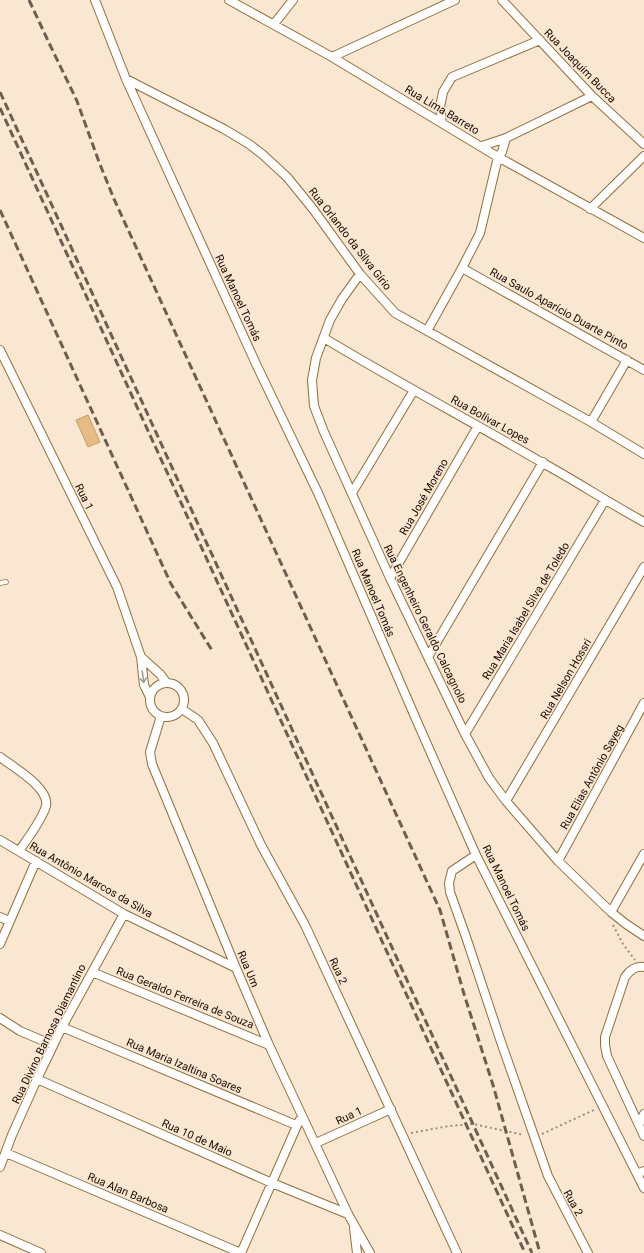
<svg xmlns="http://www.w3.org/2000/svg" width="644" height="1253" viewBox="0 0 644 1253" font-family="Roboto,sans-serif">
<rect width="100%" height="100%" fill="#f9e7d1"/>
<path fill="#e6bc82" stroke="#c69d64" d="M88 415 100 442 88 447 76 420Z"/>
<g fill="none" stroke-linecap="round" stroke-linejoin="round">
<g stroke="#956e35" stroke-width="5.5">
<path id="service" d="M0 583 6 582"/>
</g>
<g stroke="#956e35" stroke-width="10">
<path id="minor" d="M95 0 126 79 257 366 318 493 419 726 476 855 644 1188
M229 0 332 57 498 157 644 238
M502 0 592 96 644 144
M274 24 293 0
M332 57 455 0
M126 79 224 129 249 144 262 154 287 177 313 209 360 274 395 313 591 422 644 454
M442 123 440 107 443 92 452 77 540 40
M482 146 506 138 592 96
M590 209 644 156
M462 268 644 370
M360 274 342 299 330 320 316 358 312 380 314 406 324 432 390 578 465 734 489 778 506 801 558 861 611 912 626 924 644 936
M427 331 462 268 480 233 498 157 502 152 506 138
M324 338C395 381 469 420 541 462 576 481 609 503 644 522
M0 350 117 587 141 657 144 685 150 697
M591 422 627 360
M352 493 414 390
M390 578 478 426
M141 657 160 674 166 682
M428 657 543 462
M150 700a17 17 0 1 1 34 0a17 17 0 1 1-34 0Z
M182 709 198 720 213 743 261 845 305 925 457 1253
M161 716 150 752 152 764 236 968 269 1045 348 1214 370 1253
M465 734 605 500
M0 757C13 767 54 790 45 809 39 824 28 838 19 851
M506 801 644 567
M0 840 124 914 236 968
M476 855 452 871 449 883 450 892 466 937 500 1039 548 1176 588 1253
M558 861 644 703
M611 912 644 854
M0 917 9 921
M0 944 36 861
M644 967C635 966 630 970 625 977L605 1037V1045L607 1056 644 1136
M92 972 269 1045
M0 1018 20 1031 53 1045
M62 1027 296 1125
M37 1079 272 1183 348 1214
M639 1125 644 1114
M316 1143 391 1109
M6 1153 241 1253
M0 1167 12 1135 37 1079 62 1027 124 914
M637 1174 644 1171
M354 1228 357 1253
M0 1235 41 1253
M241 1253 299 1121"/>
</g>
<path stroke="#9d8c7c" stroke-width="2" stroke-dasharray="2 3" stroke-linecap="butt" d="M613 925 623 944 635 960
M411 1133 449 1126 473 1124 524 1135
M542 1134 596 1109"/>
<use href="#service" stroke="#fff" stroke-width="4"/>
<use href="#minor" stroke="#fff" stroke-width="8"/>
<path stroke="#6e5d50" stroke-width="3" stroke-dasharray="8 4" stroke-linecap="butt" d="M29 0 50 45 77 101 99 162 114 199 440 910 464 994 493 1085 540 1253
M0 92 532 1253
M0 108 525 1253
M0 210 171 584 213 652"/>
</g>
<defs><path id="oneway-shaft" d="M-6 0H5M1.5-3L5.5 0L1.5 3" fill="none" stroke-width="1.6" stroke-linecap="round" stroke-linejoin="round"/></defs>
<use stroke="#a29c99" href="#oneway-shaft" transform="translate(143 677) rotate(82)"/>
<g text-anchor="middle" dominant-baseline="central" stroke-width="3" stroke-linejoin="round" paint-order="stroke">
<g font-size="11" fill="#170800" stroke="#f9e7d1">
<text transform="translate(580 66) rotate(46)">Rua Joaquim Bucca</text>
<text transform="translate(442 110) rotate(31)">Rua Lima Barreto</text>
<text transform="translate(350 239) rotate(52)">Rua Orlando da Silva Gírio</text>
<text transform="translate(238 298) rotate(65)">Rua Manoel Tomás</text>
<text transform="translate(559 309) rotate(29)">Rua Saulo Aparício Duarte Pinto</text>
<text transform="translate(490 420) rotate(29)">Rua Bolívar Lopes</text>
<text transform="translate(84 497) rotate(64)">Rua 1</text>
<text transform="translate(424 497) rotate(-60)">Rua José Moreno</text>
<text transform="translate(373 593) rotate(67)">Rua Manoel Tomás</text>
<text transform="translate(526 611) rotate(-59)">Rua Maria Isabel Silva de Toledo</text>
<text transform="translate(425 624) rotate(64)">Rua Engenheiro Geraldo Calcagnolo</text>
<text transform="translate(566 679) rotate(-60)">Rua Nelson Hossri</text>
<text transform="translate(592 777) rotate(-61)">Rua Elias Antônio Sayeg</text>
<text transform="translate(91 880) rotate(30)">Rua Antônio Marcos da Silva</text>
<text transform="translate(506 888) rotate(64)">Rua Manoel Tomás</text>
<text transform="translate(248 969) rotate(67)">Rua Um</text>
<text transform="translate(338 971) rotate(65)">Rua 2</text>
<text transform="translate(185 998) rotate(22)">Rua Geraldo Ferreira de Souza</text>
<text transform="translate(49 1034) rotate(-64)">Rua Divino Barnosa Diamantino</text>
<text transform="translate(184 1066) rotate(23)">Rua Maria Izaltina Soares</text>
<text transform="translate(349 1116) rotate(-25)">Rua 1</text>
<text transform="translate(197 1138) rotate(24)">Rua 10 de Maio</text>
<text transform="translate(128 1193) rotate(23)">Rua Alan Barbosa</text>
<text transform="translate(573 1203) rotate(61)">Rua 2</text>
</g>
</g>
</svg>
